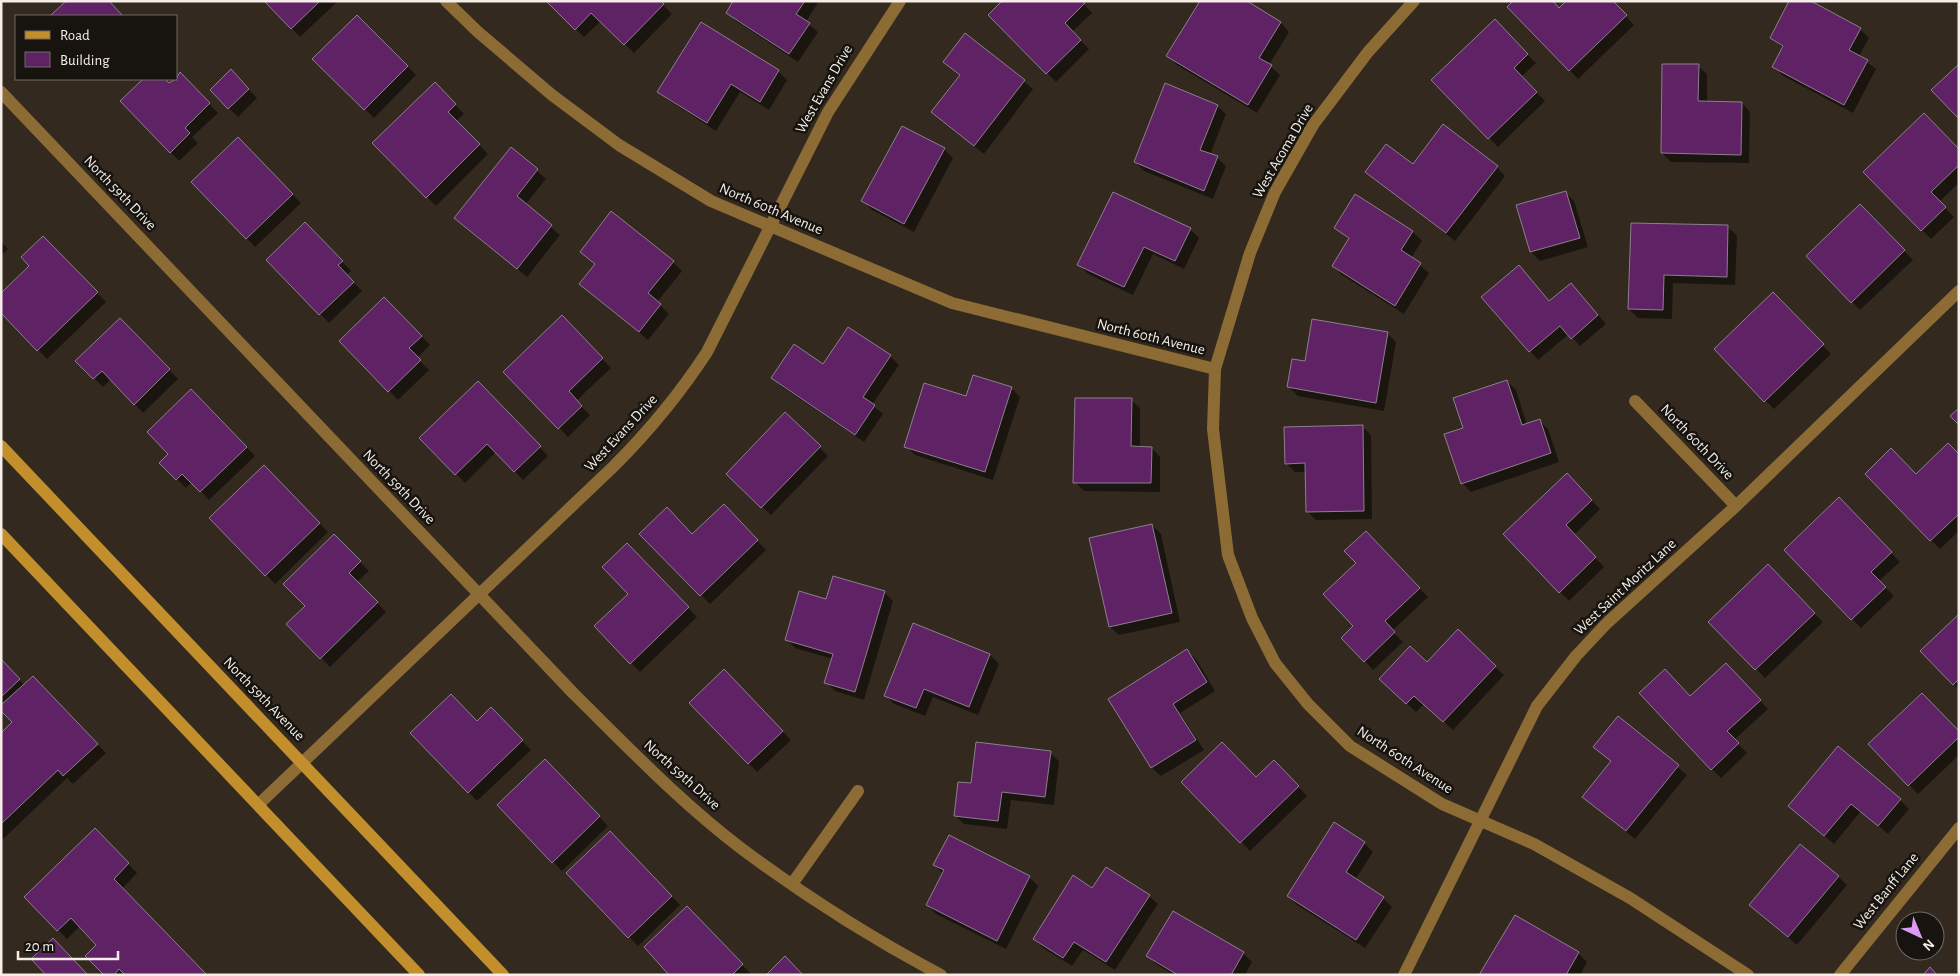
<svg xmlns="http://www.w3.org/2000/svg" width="1960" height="976" viewBox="0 0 1960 976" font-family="'Alegreya Sans',sans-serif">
<rect width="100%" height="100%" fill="#33291f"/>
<path fill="#0007" d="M68 1H107L122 16H52Z
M266 1H338L300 37Z
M548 1H659L672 14 634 53 601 21 584 37Z
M734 1H819L806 22 818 32 798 62 736 21 727 12Z
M1081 1 1092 13 1072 32 1089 49 1056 82 990 15Z
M1245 1 1281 23 1289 32 1269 65 1280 75 1257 113 1177 65 1168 56Z
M1612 1 1634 25 1578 79 1509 7 1560 10Z
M357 16 416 75 374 118 314 59Z
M1494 21 1536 63 1521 77 1545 101 1498 147 1433 80Z
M1860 29 1869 38 1859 56 1876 69 1853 113 1783 76 1774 67 1783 48 1771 38Z
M965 34 1033 89 984 154 932 112 960 76 944 62Z
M1698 66 1707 74V102L1742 103 1750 112 1749 163 1671 162 1662 153Z
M778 71 787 80 769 110 740 92 716 131 668 100 659 92Z
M180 74 218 113 192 137 198 143 179 161 122 101 145 79H163L169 84Z
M240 80 257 98 238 117 229 108Z
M435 84 464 114 456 121 488 154 436 206 374 143Z
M1217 106 1226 114 1210 155 1217 158 1226 166 1213 199 1144 171 1135 162Z
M238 139 301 203 255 247 193 182Z
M512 149 546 179 525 205 560 235 527 277 456 218Z
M944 149 953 158 914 232 872 210 863 201Z
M1959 150V183L1939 202 1954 217 1931 239 1865 172Z
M1414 166 1497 167 1505 176 1455 241 1367 172Z
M1565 192 1574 201 1588 247 1540 261 1531 252 1518 206Z
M1355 196 1413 232 1422 241 1411 258 1429 273 1404 314 1342 275 1333 266 1350 240 1335 227Z
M1860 205 1913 260 1860 310 1808 256Z
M305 224 351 271 346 275 362 291 329 323 268 260Z
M1632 224 1728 227 1737 236 1735 285 1673 283 1672 319 1638 318 1629 309Z
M1190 229 1199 238 1184 269 1153 254 1133 295 1088 274 1079 265Z
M43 237 106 302 47 359 1 312 31 266Z
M1 242 8 249 1 255Z
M581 252 673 262 682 271 657 302 669 314 648 340 580 284 596 265Z
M1571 284 1606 324 1580 346 1569 334 1538 360 1530 351 1550 302Z
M1773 294 1831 354 1774 409 1715 349Z
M384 299 430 345 417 358 429 370 398 400 341 341Z
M562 317 611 368 576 401 590 415 568 437 505 372Z
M120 319 178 379 143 413 111 379 103 387 77 361Z
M1387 333 1396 342 1384 411 1298 396 1289 387 1306 363Z
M890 356 899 365 872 405 883 414 864 442 782 387 773 378 824 366Z
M1507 381 1516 390 1527 425 1539 420 1548 429 1559 462 1471 492 1462 483Z
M478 383 548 456 523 480 496 452 465 483 421 438Z
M1011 388 1020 397 993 480 915 455 906 446 967 398Z
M191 391 255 456 209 500 192 482 186 488 161 463 170 454Z
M1131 400 1140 408V448H1152L1160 457V492L1084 491 1075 482Z
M785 414 828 456 771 515 727 474Z
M1362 426 1371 435 1372 519 1316 520 1307 511V472H1295L1286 463Z
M1959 455V531L1940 549 1867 474 1916 476Z
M264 466 328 532 275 584 211 518Z
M1576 484 1600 509 1574 535 1604 567 1569 601 1505 534Z
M1839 499 1900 562 1879 581 1894 596 1861 628 1786 550Z
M724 506 766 550 710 604 641 534 692 536Z
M1152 525 1161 534 1180 622 1119 635 1110 627Z
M1366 533 1428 597 1392 631 1403 642 1373 670 1365 661 1355 626 1358 563Z
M334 536 369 571 357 582 386 612 330 667 288 624 306 606Z
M627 545 697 617 640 672 596 626 630 594Z
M1768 566 1823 622 1765 678 1710 622Z
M884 592 893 601 864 700 835 691 826 682 833 659 795 648 786 639 827 601Z
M1959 616V689L1954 684Z
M914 624 990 655 999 664 978 715 933 697 925 716 894 704 885 695Z
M1187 651 1196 659 1215 691 1180 713 1204 750 1161 776 1152 768 1109 699Z
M1 661 24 685 33 677 106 753 73 784 67 778 1 841V734L14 722 1 709Z
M1427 664 1495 667 1504 675 1453 730 1424 704 1416 712 1390 688Z
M724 671 791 740 757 772 691 703Z
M1734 673 1768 709 1734 740 1747 753 1721 778 1712 769 1691 697Z
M491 709 531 750 477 801 412 733 477 723Z
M1618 718 1687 775 1635 839 1593 805 1612 762 1595 747Z
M1959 733V755L1918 794 1870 744Z
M1050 753 1059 761 1054 805 1011 800 1007 829 964 824 955 815 972 784Z
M545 760 608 826 562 871 498 805Z
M1274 762 1307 796 1250 851 1183 782 1256 779Z
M1900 800 1909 809 1888 834 1861 811 1834 844 1790 806Z
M95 830 137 873 122 889 205 975H106L98 945 80 926 67 939 26 897Z
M610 833 680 905 638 946 567 873Z
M1364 843 1373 852 1355 880 1383 898 1392 907 1365 948 1297 905 1288 896Z
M935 865 1029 877 1038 886 1006 949 936 914 927 905 943 874Z
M1838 876 1847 885 1797 945 1759 913Z
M1093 890 1149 896 1158 904 1115 970 1083 950 1072 966 1043 948 1034 939Z
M687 908 751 974 750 975H671Z
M1515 916 1578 953 1587 962 1580 975H1481Z
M1243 953 1252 962 1245 975H1174L1156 964 1147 956Z"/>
<path fill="#5e2265" stroke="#8b808c" d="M66 1H109L123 16H50Z
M264 1H320L291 29Z
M546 1H661L664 4 624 45 591 13 575 30Z
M733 1H805L796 14 810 23 789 54 726 13Z
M1002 1H1082L1085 3 1065 23 1081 40 1046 74 988 15Z
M1200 1H1247L1281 22 1259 58 1272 65 1248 105 1166 56Z
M1513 1H1553L1559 8 1566 1H1613L1627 15 1569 71 1507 7Z
M1789 1H1811L1861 28 1849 50 1868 60 1844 105 1772 67 1783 46 1770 38Z
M357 15 408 66 364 110 312 59Z
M1495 19 1528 54 1514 68 1537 92 1488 139 1431 80Z
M701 22 779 70 760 102 731 84 707 123 657 92Z
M965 33 1025 80 974 146 931 112 960 75 943 62Z
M1662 64H1699L1698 101 1742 102 1741 155 1661 153Z
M1959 64V119L1931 90Z
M231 69 249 89 228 109 210 90Z
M180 72 210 103 185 128 190 133 170 153 120 101 143 79H165L169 83 176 79Z
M435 82 456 104 448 112 480 144 426 198 372 143Z
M1165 83 1218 105 1200 150 1218 156 1204 191 1134 162Z
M1924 113 1959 149V165L1931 192 1946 207 1921 231 1863 172Z
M1443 124 1498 166 1446 233 1365 172 1386 144 1413 164Z
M902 126 945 148 904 224 861 201Z
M238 137 293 194 246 239 191 182Z
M511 147 538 169 517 196 552 225 517 269 454 218Z
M1566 191 1580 238 1530 252 1516 205Z
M1113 192 1191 228 1175 261 1144 247 1124 287 1077 265Z
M1355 194 1413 231 1401 250 1421 263 1395 306 1332 266 1349 238 1334 228Z
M1860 204 1905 250 1851 303 1806 256Z
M611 211 674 261 648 293 661 304 639 332 579 284 595 264 580 252Z
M305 222 343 261 338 265 354 282 319 315 266 260Z
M1631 223 1728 225 1727 277 1664 275 1663 310 1628 309Z
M43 236 98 292 37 351 1 313V293L29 266 21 257Z
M1519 265 1549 301 1571 283 1598 315 1571 339 1560 326 1529 352 1481 297Z
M1773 292 1824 344 1764 402 1714 349Z
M384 297 422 336 409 348 421 360 388 392 339 341Z
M562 315 603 358 569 391 582 406 558 429 503 372Z
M120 318 170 369 134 405 102 371 93 379 75 361Z
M1312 319 1388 332 1376 403 1287 387 1292 359 1305 361Z
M848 327 891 355 863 397 875 405 855 435 771 378 794 344 823 364Z
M973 375 1012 387 985 472 904 447 924 383 966 396Z
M1507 380 1522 425 1540 419 1551 453 1461 484 1444 434 1463 428 1453 398Z
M478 381 541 446 514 472 487 444 455 475 419 438Z
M191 389 247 447 200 492 182 474 176 480 159 463 168 454 147 432Z
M1075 398H1132L1131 446 1152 447 1151 483H1073Z
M1959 408V425L1950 416Z
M785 412 821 446 761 508 726 474Z
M1363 425 1364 511 1306 512 1305 463 1285 464 1284 427Z
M1948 443 1959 454V514L1930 541 1865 474 1891 448 1916 474Z
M264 465 320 523 265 576 209 518Z
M1567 473 1592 500 1566 525 1596 557 1559 593 1503 534Z
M1839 497 1892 552 1871 572 1886 587 1851 620 1784 550Z
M724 504 758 540 700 596 639 534 667 507 692 534Z
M1152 524 1172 613 1109 627 1089 538Z
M1366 531 1420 588 1385 621 1395 632 1364 662 1341 638 1353 626 1323 594 1356 563 1344 551Z
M334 534 361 561 349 573 378 602 320 659 286 624 305 606 283 584Z
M627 543 689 607 630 664 594 626 628 594 602 567Z
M1768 564 1815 613 1755 670 1708 622Z
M833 576 885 591 855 692 824 683 833 654 785 640 799 591 826 599Z
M1959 614V679L1953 685 1920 651Z
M913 623 990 654 969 707 924 689 916 708 884 696Z
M1458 629 1496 666 1443 722 1414 696 1406 704 1379 679 1410 646 1427 662Z
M1187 649 1207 682 1173 704 1196 740 1151 768 1108 699Z
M1 659 20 679 1 697Z
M1726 663 1761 700 1727 731 1739 743 1711 770 1639 693 1665 669 1690 696Z
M724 669 783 731 748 764 689 703Z
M33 676 98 744 63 776 58 770 1 824V733L12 722 1 711V705Z
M1922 693 1959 731V737L1908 786 1868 744Z
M451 694 477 721 491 707 523 740 468 793 410 733Z
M1618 716 1679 765 1626 831 1582 797 1611 761 1593 747Z
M976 742 1051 751 1045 797 1002 792 998 821 954 816 958 782 971 783Z
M1222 742 1256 777 1274 760 1299 786 1240 843 1181 782Z
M1838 746 1901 799 1878 826 1851 804 1824 836 1788 806Z
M545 759 600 816 552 863 497 805Z
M1334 822 1365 842 1346 872 1384 897 1356 940 1287 896Z
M95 828 129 863 114 879 207 975H125L119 969 114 975H104L85 956 96 945 71 918 57 931 24 897Z
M610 831 672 896 628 938 566 873Z
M949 835 1030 876 997 941 926 905 944 870 933 865Z
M1800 844 1839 876 1788 937 1749 905Z
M1106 867 1150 895 1106 962 1074 942 1063 958 1033 939 1073 875 1092 888Z
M687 906 743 964 732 975H669L644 947Z
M1173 911 1244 952 1231 975H1178L1146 956Z
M1515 915 1579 952 1566 975H1479Z
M53 938 88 975H46L31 959Z
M785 956 803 975H766Z
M1930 967 1937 975H1923Z"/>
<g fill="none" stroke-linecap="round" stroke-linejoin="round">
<path stroke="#8c6c34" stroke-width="12" d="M446 1 478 32 552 95 619 145 711 201 952 303 1215 369
M1414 1 1368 52 1313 125 1275 192 1250 253 1215 369 1213 429 1228 555 1252 618 1275 663 1308 704 1350 746 1442 804 1534 844 1630 898 1748 975
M1 92 574 694C628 747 681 803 742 849 805 896 871 938 941 975
M1635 401 1736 506
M259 804 614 466C651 429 679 395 707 352L828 112 900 1
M792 884 858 791
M1404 975 1537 706 1576 656 1607 623 1736 506 1959 291
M1840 975 1959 828"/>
<path stroke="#c28f2c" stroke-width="12" d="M1 446 503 975
M1 534 419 975"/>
</g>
<g text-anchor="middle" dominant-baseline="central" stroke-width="5" stroke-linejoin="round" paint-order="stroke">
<g font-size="15" fill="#f5eee8" stroke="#17130f">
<text transform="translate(824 89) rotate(-60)">West Evans Drive</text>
<text transform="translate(1283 151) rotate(-60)">West Acoma Drive</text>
<text transform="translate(120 193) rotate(46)">North 59th Drive</text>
<text transform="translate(771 209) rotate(23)">North 60th Avenue</text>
<text transform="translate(1151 337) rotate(14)">North 60th Avenue</text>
<text transform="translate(621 433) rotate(-47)">West Evans Drive</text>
<text transform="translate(1697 442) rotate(46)">North 60th Drive</text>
<text transform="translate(399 487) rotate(46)">North 59th Drive</text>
<text transform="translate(1625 587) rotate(-43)">West Saint Moritz Lane</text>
<text transform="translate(264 699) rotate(46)">North 59th Avenue</text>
<text transform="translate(1405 760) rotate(33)">North 60th Avenue</text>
<text transform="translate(682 775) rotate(42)">North 59th Drive</text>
<text transform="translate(1886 891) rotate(-51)">West Banff Lane</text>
</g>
</g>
<rect width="1960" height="976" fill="none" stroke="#f5eee8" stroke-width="5"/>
<rect x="15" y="15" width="162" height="65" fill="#17130f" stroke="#706b66"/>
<rect x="25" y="31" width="25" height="8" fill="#c28f2c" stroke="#706b66"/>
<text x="60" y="40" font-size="15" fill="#f5eee8">Road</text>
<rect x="25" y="52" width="25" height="15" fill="#5e2265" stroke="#706b66"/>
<text x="60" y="65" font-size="15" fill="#f5eee8">Building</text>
<g transform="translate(1920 936) rotate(136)"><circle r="24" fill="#17130f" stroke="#706b66"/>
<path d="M0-4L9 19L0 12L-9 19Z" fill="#da9af6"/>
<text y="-8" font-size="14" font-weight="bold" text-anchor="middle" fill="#f5eee8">N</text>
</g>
<path d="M18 951v8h100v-8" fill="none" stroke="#f5eee8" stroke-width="2.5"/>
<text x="25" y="951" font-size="15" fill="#f5eee8" stroke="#17130f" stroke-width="4" paint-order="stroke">20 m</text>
</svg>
